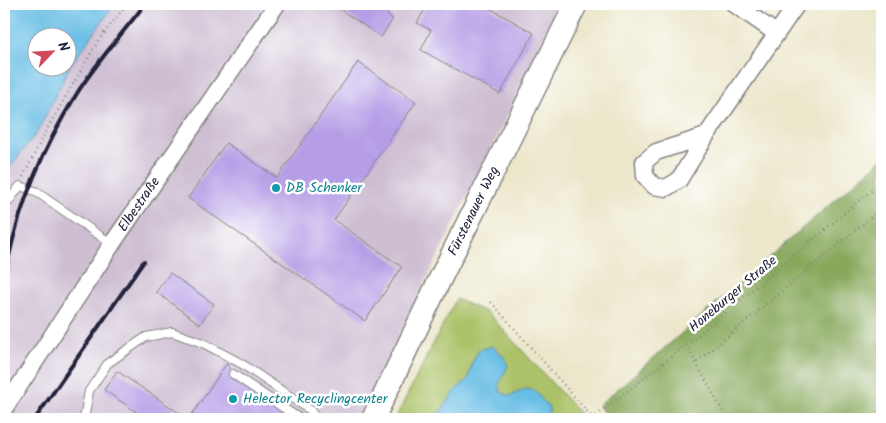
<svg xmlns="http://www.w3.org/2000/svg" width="886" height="423" viewBox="0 0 886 423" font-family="Kalam,sans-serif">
<rect width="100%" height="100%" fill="#fff"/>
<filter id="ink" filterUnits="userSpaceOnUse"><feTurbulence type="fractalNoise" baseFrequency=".02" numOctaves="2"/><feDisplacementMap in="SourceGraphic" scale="10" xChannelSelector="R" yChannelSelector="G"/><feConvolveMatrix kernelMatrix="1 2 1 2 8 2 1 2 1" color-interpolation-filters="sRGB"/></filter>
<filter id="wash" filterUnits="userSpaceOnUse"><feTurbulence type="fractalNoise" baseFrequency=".0096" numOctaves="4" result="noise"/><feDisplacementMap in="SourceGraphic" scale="20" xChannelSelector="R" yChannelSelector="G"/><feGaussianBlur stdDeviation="1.12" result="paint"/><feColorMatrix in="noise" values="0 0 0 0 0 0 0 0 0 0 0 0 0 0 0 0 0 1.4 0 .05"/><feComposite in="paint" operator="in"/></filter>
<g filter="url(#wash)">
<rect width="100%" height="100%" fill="#ece7cb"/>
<path fill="#cdbed2" d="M115 4H559L515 100 357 419H4V175L38 131 70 66Z"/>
<path fill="#abc267" stroke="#667251" d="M456 299 488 313 584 418 395 419Z"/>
<path fill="#88a85c" stroke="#55654c" d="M882 159V419H607L599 405Z"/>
<path fill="#69bee5" stroke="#467090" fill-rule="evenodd" d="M4 4H115L70 66 38 131 4 175ZM38 38H68V68H38Z
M493 346 504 357 508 366 499 384 501 392 510 396 525 389 534 390 549 408V419H435L455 391 469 378 472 363 479 350Z"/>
<g id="blocks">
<path fill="#b59ee6" d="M332 4H394L387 15 393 19 381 37Z
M428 4H494L491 9 534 33 500 94 421 50 431 30 417 23Z
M358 62 416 102 334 220 402 267 365 321 188 198 226 143 277 178Z
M170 273 214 304 200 324 156 292Z
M227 363 235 380 293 419H189Z
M117 371 188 419H130L135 411 104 390Z"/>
</g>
</g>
<g filter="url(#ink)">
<use href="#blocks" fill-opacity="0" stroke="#878483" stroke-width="1"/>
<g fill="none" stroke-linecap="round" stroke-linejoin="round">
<g stroke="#878483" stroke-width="10">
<path id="lane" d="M4 207 20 186 35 191 112 244
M233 374 300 419
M84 419 89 391 108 363 146 337 172 332 203 343 242 364 310 410 316 419"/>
</g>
<g stroke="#878483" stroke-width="19">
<g id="street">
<path d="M734 4 776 33"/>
<path d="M706 136 656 152 644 162 645 176 654 186 666 188 679 180 706 136 797 4"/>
<path id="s1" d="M4 409 112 244 277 4"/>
</g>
</g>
<g stroke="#878483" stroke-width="25">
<g id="secondary">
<path id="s2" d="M373 419 441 277 576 4"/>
</g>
</g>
<path stroke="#878483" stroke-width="2.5" stroke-dasharray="1 4" stroke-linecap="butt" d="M23 177 47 129 98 41 127 4
M4 226V227
M491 302 593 418
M686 345 727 419
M697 362 882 208
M592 419 686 345 882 182"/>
<use href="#lane" stroke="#fff" stroke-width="8"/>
<use href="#street" stroke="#fff" stroke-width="16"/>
<use href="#secondary" stroke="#fff" stroke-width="22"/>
<path stroke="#22223b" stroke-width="4" d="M4 282C15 215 40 153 76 95 96 63 122 34 145 4
M35 419 144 261"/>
</g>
</g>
<g fill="#0f9aa8" stroke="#fff" stroke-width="2">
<circle cx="276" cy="188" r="5"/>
<circle cx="233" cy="399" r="5"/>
</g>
<g text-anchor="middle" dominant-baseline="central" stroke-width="5" stroke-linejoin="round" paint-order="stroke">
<g font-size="14" fill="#0d838f" stroke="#fff" text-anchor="start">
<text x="286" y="188">DB Schenker</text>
<text x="243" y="399">Helector Recyclingcenter</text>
</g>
<g font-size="14" fill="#22223b" stroke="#fff">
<text stroke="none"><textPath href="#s1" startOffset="245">Elbestraße</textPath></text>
<text stroke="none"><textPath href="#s2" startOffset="231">Fürstenauer Weg</textPath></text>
<text transform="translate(733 294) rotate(-40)">Honeburger Straße</text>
</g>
</g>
<rect width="886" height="423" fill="none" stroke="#fff" stroke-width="20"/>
<g transform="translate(52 52) rotate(65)"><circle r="24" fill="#ffffff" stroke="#a7a7b1"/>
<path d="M0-4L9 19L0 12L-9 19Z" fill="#d1495b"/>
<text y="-8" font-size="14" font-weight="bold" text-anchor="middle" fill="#22223b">N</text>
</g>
</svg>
